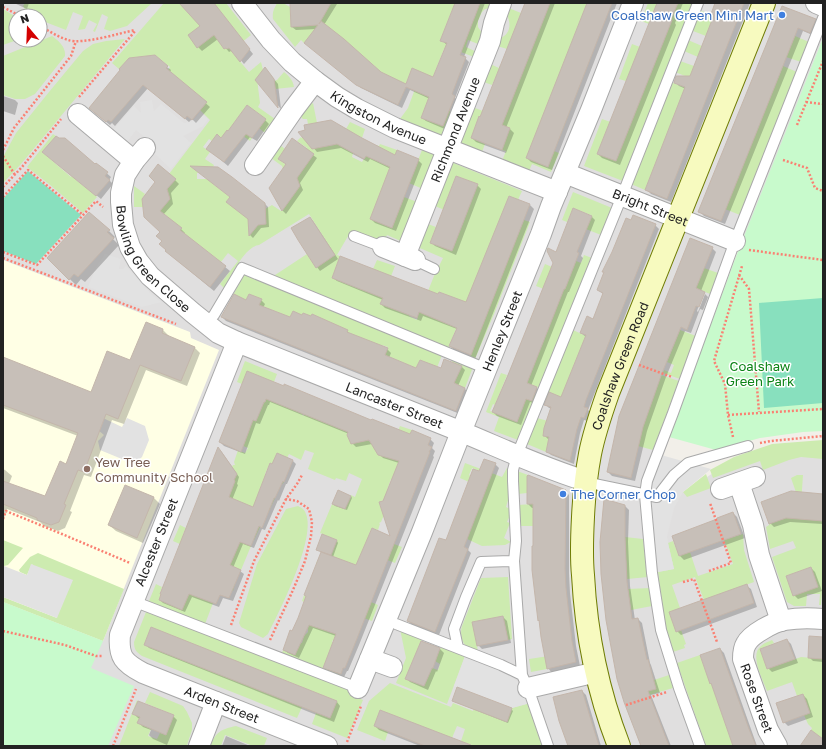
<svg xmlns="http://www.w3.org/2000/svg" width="826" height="749" viewBox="0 0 826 749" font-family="'Golos Text',sans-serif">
<rect width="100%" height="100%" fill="#f2efe9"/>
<path fill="#e0dfdf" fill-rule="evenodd" d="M3 3H823V38L800 97 772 211 733 256 652 488 685 492 710 475 736 461 823 447V746H3ZM16 16H40V40H16Z"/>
<path fill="#ffffe5" d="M3 260 190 332 191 338 219 350 103 641 3 602Z"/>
<path fill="#cdebb0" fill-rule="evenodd" d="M25 3H152L127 26 110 31 104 29 108 17 102 14 95 32 93 31 97 24 89 20 85 29 78 30 83 16 73 12 66 30 40 20V16C28 16 29 16 23 6Z
M164 3H186L187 7 186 11 189 14H192L214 3H226L251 35 236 47 232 52 249 72 261 62 265 78 257 79 260 103 258 107 275 119 265 133 259 128 266 119 247 105 233 124 252 138 250 141 239 133 221 138 217 135 212 141 209 139 203 147 210 152 205 159 214 165 213 167H199V173H197V179H213L214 185 230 197 226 202 248 210 249 227H257V225L266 224 265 209 272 205 281 211 290 199 282 166 271 158 280 145 285 149 278 159 292 169 307 148 297 141 301 137 302 138 306 137 322 147 334 145 329 121 346 129 350 122 365 129 362 138 349 131 340 146 353 153 352 157 362 162 366 156 370 158 376 145 379 146 380 144 397 150 404 197 420 203 403 242 387 235 383 243 351 231 337 255 340 256 332 278 362 290 371 268 373 269 377 260 395 266 380 304 412 310 409 316 417 320 419 312 435 319 445 294 439 292 438 294 428 291 438 266H439L443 258 415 246 425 223 436 227 430 243 452 251 465 218 432 205 451 162 522 191 518 200 509 196 497 227 518 235 524 220 530 222 494 314 475 359 470 357 487 314 465 306 448 349 272 277 307 254 316 268 335 255 309 214 259 245C245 246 231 276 224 288L220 284 238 261 228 253 221 262 181 231 167 248 168 217 159 210 170 199 166 190 175 180 169 174 210 120 200 110 206 102 168 70 170 67 155 55 129 58 119 69 112 63ZM219 10 241 38 224 49 220 44 223 42ZM456 176 478 184 465 215 444 206ZM376 204 392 227 370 219ZM494 233 515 242 503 272ZM480 270 501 278 489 309Z
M277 3H283L290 7 291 27 308 26V13L324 14 331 3H455V4L476 12 480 3H496L495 7 485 9 482 12 478 21V27L484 36 478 44 468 40 466 47 481 54 479 59 461 52 460 55 444 49 432 79 433 87 421 118 443 126 449 111 456 114 444 137 400 119 408 108 419 78 412 68 405 86V90L370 75 375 66 373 65 304 43 301 40 295 47 273 19C272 12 274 9 277 3ZM452 10 462 49 440 41Z
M541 3H587L583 14 604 22 581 19 569 50 590 58 561 134 560 136 526 158 548 167 554 151 559 153 551 172 532 164 529 171 502 161 506 151 502 150 510 128 479 116 471 138 485 144 482 152 457 142 470 106 496 116 500 108 485 103 486 101 508 109 499 70 492 85 481 81 488 63 499 68 500 65 522 73 534 42 513 34 507 49 494 45C497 41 500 39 504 36 513 29 509 18 505 10L506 7 521 13 515 28 536 37Z
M648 3H694L623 181 584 166 602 119 628 128 631 69 626 81 619 79 632 44 640 47 653 67 672 20 654 12 649 24 641 21ZM609 126 627 133 616 161 597 154Z
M3 9 16 17V40H17L3 45Z
M700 10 714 16 706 36 693 31Z
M52 36C59 41 66 47 65 56L35 94 25 99H15L3 95V56Z
M795 36 809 42 801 62 786 57Z
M125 39 21 164 3 183V157L16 133 49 92 83 51 93 44 106 41Z
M688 40 702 46 698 57 684 51Z
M680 61 694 66 690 78 675 72Z
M783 66 797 72 740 215 725 209Z
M284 72C289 76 293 80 294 87L275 89 274 81 277 80Z
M671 82 686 88 645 190 631 184Z
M313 103 317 123 308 124 307 119H303L300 116 308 106Z
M53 134 56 136 42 152 71 177 85 160 76 180 97 197 83 213 49 184 27 167Z
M422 150 437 156 425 190 409 183Z
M134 186 145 194 142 199 143 207H134Z
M573 192 612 208 601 235 586 229 591 215 573 208 567 222 562 220Z
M584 255 592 258 539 388 515 378 530 375 541 347 536 327 547 332 558 304 549 291 536 286 545 264 552 267 565 289 576 261 581 263Z
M704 268 718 273 710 294 696 288Z
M244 275 442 355 434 375 427 363 420 360 416 368 385 355 388 347 382 345 379 353 315 327 319 317 312 314 307 324 308 315 303 313 299 321 297 313 293 311 290 317 259 305 261 299 249 294 246 300 233 295Z
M573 330 586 336 559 403 545 397Z
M680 330 696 336 680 379 663 373 664 370 671 373 674 365 667 362Z
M453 359 473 367 465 388 454 383 456 378 445 379Z
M245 361 277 374 269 395 302 413 303 416 305 414 342 411 335 427 350 433 348 438 350 441 364 439 379 445 398 431 400 426 412 430 397 481 391 479 387 490 408 499 384 500 381 501 380 504 381 508 386 510 381 522 379 523 380 524 378 530 372 528 369 534 388 558 394 544 402 547 395 563 385 559 368 609 371 602 378 605 372 621 361 617 329 632 336 634 334 640 332 641 333 643 323 668 341 675 340 677 282 653 283 650 295 655 300 643H302L304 636 308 632V628L311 620 304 602 302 601 304 595 318 600 329 571 316 565 317 561 329 565 333 556H331L337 540 320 533 332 504 345 509 351 495 355 497 362 479 349 473 346 481 336 478 335 480 308 469 314 453 305 450 301 460 289 454 287 458 277 453 274 460 283 469 270 463 265 474 284 482 281 485 265 478 259 491 275 498 268 513 251 506 248 513 238 518 260 527 254 540 240 534 251 546 241 570 223 563 218 577 235 584 233 591 218 585 206 590 203 599 213 603 205 624 149 601 156 584 162 587 160 593 161 594 159 600 182 610 186 599 182 545 173 541 180 525 186 528 183 534 184 535 229 495 235 481 230 479 235 477 237 474 234 470 231 469 233 465H235L234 462 238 450 245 453 248 448 241 445 250 419 256 421 260 411 258 399 265 402 270 388 242 384 237 382Z
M501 373 507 375 495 405 493 404 490 411 517 422 523 408 526 391 536 396 518 440 494 431 499 417 486 412Z
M661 375 679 381 653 450 638 446 643 425Z
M537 418 548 421 549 437 546 452 527 444Z
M823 440V459L801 457 789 460 763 470 760 461 713 478 710 470 734 457 772 444Z
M465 463 502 477 507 468H509V497L506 507 510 509 509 512 511 513 507 522 510 523 504 538 511 542 505 545 482 546 467 539 491 475 472 468 469 475 471 476 469 482 460 478Z
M517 471 528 475 527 493 518 494Z
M706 474 711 488 687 497 683 492Z
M797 475H803L800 519 823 521V580L821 605H819L820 594H807L806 606H794L787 602 772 557 796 548 793 541 770 549 766 527 769 525V524L798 498 791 478ZM811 567 818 587 793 595 786 576Z
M533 504V511H539V515H533V521H539V526H519L518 505Z
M298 506C302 508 305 510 306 514 316 539 280 610 268 634L263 638 241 627 239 623 257 564 286 509Z
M743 534 744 550 754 582 704 600 695 577 672 585 680 608 681 630 686 644 684 645 685 648 673 652 665 628 658 572 674 569 668 543 673 541 679 556 690 552 698 576 733 564 724 540Z
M625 537 643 539 648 577 627 579Z
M3 540 23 548 8 565 4 566Z
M38 553 124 589 103 641 3 602V597L57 618 32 564 27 575 20 572 19 570 30 557Z
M508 577 512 639 508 640 503 616 473 622 478 652C474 650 469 649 466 646 461 641 460 632 462 626L481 578Z
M650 588 652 606 631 610 628 589Z
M146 612 270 658 350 691 349 695 363 700 347 738 312 724 316 713 330 718 337 701 309 690 249 666 242 683 302 707 297 718 142 656C136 652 134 649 134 642ZM151 627 233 680 144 645Z
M400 629 465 656 447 704 396 683 406 658ZM422 639 441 647 435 661 440 664 438 670 432 668 424 686 405 679Z
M772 640 774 643 760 649 767 669 801 657 823 659V739L811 730 812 728 808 724 804 715 810 713 803 694 797 696 792 682 767 691C763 680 749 655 761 646 764 643 768 642 772 640Z
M700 655 710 683H711L733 746H706L677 663Z
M549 656 547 669 531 672 529 659Z
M669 675 673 688 649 695 648 691 656 689 654 680Z
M390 683 451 707 453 703 473 711 474 709 512 708 530 703 544 746H474L461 741 465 729 457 726 452 738 380 710 374 726 388 732 385 741 357 730 369 701Z
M150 692 183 706 187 712 192 723V730L188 742 187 746H119L137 700 138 701 132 714 140 717 151 729 148 736 157 739 160 733 166 735 174 715 145 703Z
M236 726 267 738 264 746H253L225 735 221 746H210C216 732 221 729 236 726Z"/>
<path fill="#c8facc" d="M823 38V431L803 432 760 438 716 450 669 437 737 254Z
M3 602 103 641 91 668 134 686 108 746H3Z"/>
<path fill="#88e0be" d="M28 171 81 215 36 264 3 251V199Z
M823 298V403L764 408 759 303Z"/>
<path fill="#e2e2e2" d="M152 100 154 111 161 104 184 123 193 121 200 113 208 119 203 126 183 136 191 143 171 169 154 153 158 148 136 130 127 142 113 130 134 106 141 113 140 102Z
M105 254 121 259 119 269H123L126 266 151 294 161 302 142 307 88 287 96 268Z
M103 418 122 427 127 418 145 426 149 440 142 457 134 464 100 450 98 441 104 435 98 430Z
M661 455 711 469 683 492 674 508 667 536 668 543 674 569 658 572 651 508 650 486Z
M3 564 4 566 27 575 31 564 73 580 57 618 3 597Z
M465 656 508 673 517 681 530 703 512 708 454 686Z"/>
<path fill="#0003" d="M14 3H29L27 9Z
M187 3H213L253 54 244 64 233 51 232 52 231 51 229 52 218 39 202 51 198 47 201 26Z
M291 3H336L337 4 324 25 381 73 407 86 434 78 447 45 441 40 456 3H485L464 57 469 62 455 98 458 100 447 130 426 121 422 118 430 99 410 90 402 108 361 88 310 46 317 29 296 30 292 27Z
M526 3H555L506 128 510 129 514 133 506 153 476 142 472 138 481 118Z
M588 3H617L552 170 531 162 527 158Z
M658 3H683L675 23 676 25 620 165 602 158 598 154Z
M716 3H750L671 202 651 194 647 190 686 89 679 86 675 82 691 77 715 17 712 14Z
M783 7 815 20 819 24 815 36 803 31 725 224 704 216 700 212Z
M167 67 171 70 170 72 210 107 196 123 192 119 189 122 148 88 115 126 112 123 110 125 94 112Z
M269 73 278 84 281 109 256 80Z
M3 96 15 100 18 103 15 115 3 111Z
M265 120 269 124 257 141 250 137 228 166 208 149 222 139Z
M300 132 396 156 418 160 422 164 396 231 375 223 371 219 391 169 370 159 368 162 341 148 317 152Z
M43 152 96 165V164L111 177 109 180 113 184 101 199Z
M313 155 317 158 300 183 303 190 286 214 282 210 287 165 280 159Z
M175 180 179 184 171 193 173 204 163 215 181 229 185 233 184 234 230 271 214 291 166 251 167 250 163 241 161 232 143 199Z
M477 185 481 189 456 255 435 246 431 242Z
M509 197 530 205 534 209 475 359 454 350 450 346 457 329 423 316 421 321 385 308 381 304 383 300 337 281 333 278 438 296 467 304Z
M264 203 268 207 269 227 261 228 253 238 250 235 249 219Z
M591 216 595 220 581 256 583 258 569 292H568L531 386 537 388 541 392 536 404 530 402 521 425 497 416 493 412 554 263 557 253Z
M310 218 313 221 338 259 320 271 317 267Z
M632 221 655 225 659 229 590 405 588 410 591 413 588 421 584 420 580 433 574 464 551 455 547 451 549 440 544 435 552 409 549 408 546 405 562 398 586 337 581 333 593 320 603 294 598 290 604 273 603 271Z
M109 231 115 237 113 239 119 245 85 282 81 279 76 285 48 258Z
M712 248 716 252 701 291 705 293H703L697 311 698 312 705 294 708 297 703 310 700 309 691 333 685 331 666 377 647 431 635 481 612 476 608 472Z
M261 300 265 304 263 308 290 318 347 331 351 335 387 349 391 353 389 358 417 369 441 370 461 366 465 370 458 386 464 388 468 392 460 414 226 321 222 317 247 301Z
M146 323 163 330 169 336 168 337 194 347 200 353 187 386 146 370 124 424 112 420 91 477 84 475 70 511 72 512 65 528 58 531 44 526 40 522 7 509 3 521V469L5 470 12 476 9 484 45 497 66 465 78 436 3 408V358L91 393 131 362Z
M248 373 411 436 430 439 434 443 432 448 435 451 433 456 434 457 359 645 348 671H347L344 677 328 671 324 667 336 636 313 628 299 658 288 653 284 650 293 632 307 597 305 595 322 552 318 550 323 536 337 541 338 543 333 557 357 567 392 537 383 501 399 463 383 458 379 454 372 444 356 447 352 443 349 434 270 402 269 405H268L260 424 256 423 245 454 224 446 220 442Z
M221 451 239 477 237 484 238 485 232 500 253 508 277 454 293 461 296 464 287 484H286L279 501 278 500 265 530 262 529 254 548 243 544 233 568 240 571 244 574 233 601 223 598 219 607 192 597 185 612 163 603 160 600Z
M495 464 499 468 468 550 471 553 439 635 412 625 408 621 446 541Z
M125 487 154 498 160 504 143 543 116 531 109 525Z
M565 491 569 495V573L570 593 576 646 580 666 552 673 548 668 534 508H532L528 504Z
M823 495V524L790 522 774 527 770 523Z
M351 496 352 498 347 510 335 506 333 504Z
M625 506 629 510 628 542 630 586 635 620 638 619 642 623 650 663 651 665 660 693 651 695 671 746H642L625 702Z
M733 513 737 517 745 538 684 560 680 556Z
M811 568 815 572 822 591 798 599 794 595Z
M747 586 751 589 757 607 681 635 677 631Z
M503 617 507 621 511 643 482 649 478 645Z
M823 639V662L813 661 809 657Z
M787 640 791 644 798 663 772 672 768 668Z
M421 642 440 649 444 653 437 672 436 671 428 690 410 682 406 678Z
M145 644 337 702 340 706 334 722 149 648Z
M720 649 724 653 757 746H734L712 685 711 683Z
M582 691 586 695 601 746H569Z
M803 695 807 699 813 717 788 726 784 722Z
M455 702 511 709 513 711 508 723Z
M380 711 471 746H420L379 730 375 726Z
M134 714 173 716 177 720 167 745 153 739 149 735 151 730 143 727 139 723 140 719 138 718Z
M226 736 250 746H222Z"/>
<path fill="#c7bfb8" stroke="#c4b6ab" d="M179 3H214L250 49 240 62 229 48 227 49 226 48 224 49 214 35 197 48 188 35 200 26Z
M290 3H331L319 24 321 21 344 39 381 72 406 84 412 68 433 77 447 43 440 41 455 3H480L460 55 466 57 452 94 455 96 443 126 421 118 429 97 406 87 398 105 356 85 304 43 318 25 291 27Z
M525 3H550L502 125 510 128 502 150 471 138 479 116 480 117Z
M587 3H612L548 167 526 158Z
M657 3H678L671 19 672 20 616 161 597 154Z
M715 3H744L667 199 645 190 685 87 674 83 676 76H690L714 15 711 14Z
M782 6 816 19 810 33 798 28 721 221 698 212Z
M155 55 168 66 166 68 207 102 192 120 187 116 185 119 143 85 111 122 108 120 106 122 89 108 120 70 119 69 129 58Z
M265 67 274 79 278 108 255 80Z
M247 105 266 119 252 138 246 134 224 162 206 149 217 134 221 138 227 130 228 131Z
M331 120 362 138 395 155 397 150 419 159 392 228 370 219 390 167 366 156 364 159 337 144 312 149 298 132 305 130 304 125Z
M56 136 59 138H65L95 164 96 163 108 172 105 176 110 180 96 196 42 152Z
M292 138 314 154 297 178 300 186 282 211 269 188 286 164 278 159Z
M158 164 176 179 167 189 170 199 160 211 182 228 180 230 226 266 210 287 165 251 166 250 159 244 162 241 156 236 160 232 144 217 142 199 155 182 149 176Z
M190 166 218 167 232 177 265 203 266 224 258 225 249 236 248 219 226 202 230 197Z
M456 176 478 184 452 251 430 243Z
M509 196 530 204 471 355 449 346 457 328 419 312 417 318 380 304 383 298 332 278 340 256 438 294 439 292 466 302Z
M573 208 592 216 577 252 579 253 565 289H564L527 383 537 387 532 401 526 399 517 422 492 412 508 375 553 263 547 251 548 248 556 252Z
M89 212 110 230 107 232 114 238 78 277 74 274 69 280 47 258Z
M633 215 656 224 586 400 584 407 588 408 584 418 581 417 577 429 570 461 546 452 549 437 543 436 544 428 551 407 544 405 549 392 561 397 586 335 580 333 584 323 587 316 593 319 603 293 597 290 604 272H602L612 252 626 218 631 220Z
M310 217 335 255 316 268 298 240 291 228Z
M690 238 713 247 696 288 705 292 699 307 696 306 687 330 681 327 662 373 643 427 631 478 607 472 619 416Z
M234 294 246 300 249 294 262 299 259 305 290 317 293 311 302 315 303 313 311 316 312 314 348 330 347 332 388 348 385 355 416 368 420 360 441 368 444 359 462 366 454 383 465 388 456 411 221 317Z
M146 322 163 329 162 333 195 347 181 381 140 365 118 419 106 414 84 472 78 470 64 504 66 505 59 522 51 525 37 520V518L3 504V481L45 496 60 461 66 464 78 433 3 405V357L91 392 107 351 130 360Z
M247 371 284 386V384L371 420 372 419 410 434 412 430 431 438 428 445 432 447 429 452H430L356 641 345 668H343L341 674 323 668 336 634 309 625 295 655 283 650 290 630 292 631 298 618 306 596 304 595 321 552 356 565 372 528 390 536 379 502 383 501 399 461 378 455 369 440 351 444 347 435 348 432 266 399 265 402H264L256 421 253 420 241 452 219 442Z
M218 447 237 474 234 480 235 481 229 497 253 507 270 463 272 464 277 453 293 460 284 482 283 481 275 498H274L262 528 259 526 251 546 240 542 230 565 241 570 229 598 220 595 216 604 189 594 182 610 159 600 161 594H160Z
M484 459 496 463 464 547 468 549 435 632 407 621 439 538 446 540 473 469 479 471Z
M528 475 566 490 565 568 566 588 572 641 576 662 547 669 541 637 539 620 538 621 532 570V546H533V504H527V476Z
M125 485 154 497 137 538 108 525Z
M338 490 351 496 345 509 332 504Z
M791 491 823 494V521L786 518 769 524 761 502Z
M604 499 625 505V537L627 582 632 619 638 618 647 660 648 659 656 689 648 691 669 746H641L624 702 617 679 606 620 601 574 600 542Z
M733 512 741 534 724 540 679 556 672 536 717 519V518Z
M322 534 337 540 331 555 316 550Z
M811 567 818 587 793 596 786 576Z
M747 584 754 603 676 632 669 612Z
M503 616 508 640 477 646 472 622Z
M151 627 337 701 330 718 144 645Z
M809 636 823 637V659L808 658Z
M787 639 795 659 767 669 760 649Z
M421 641 440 648 433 668H432L424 686 405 679Z
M720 648 749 729 756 746H733L711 683 710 684 700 655Z
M457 687 512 708 507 722 452 701Z
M582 690 591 720 599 746H568L559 721 553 697Z
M803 694 810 713 783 723 776 703Z
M138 701 174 715 166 735 137 723 140 717 132 714Z
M380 710 471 745 470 746H425L374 726Z
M811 730 823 739V746H800Z"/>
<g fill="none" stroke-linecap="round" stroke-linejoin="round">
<g stroke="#a9a9a9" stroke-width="12">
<path id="service" d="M354 236 383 247
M415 260 434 269
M206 324 214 315 242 268 487 369
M586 481 599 485 657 497 674 475 688 463 748 446
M133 601 358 688
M396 624 501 665 522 675 528 688 548 746
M458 648 454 629 466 597 481 562 514 561
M522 675 514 561 516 541 513 481V470L517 455 622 196 698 3
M700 746 679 688 661 630 652 573 645 495 647 481 673 413 735 241 823 18"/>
</g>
<g stroke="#a9a9a9" stroke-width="22">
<g id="minor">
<path id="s1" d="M242 3 271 40 292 62 315 81 337 97 357 109 395 128 557 192"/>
<path d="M816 3 823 6"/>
<path d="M78 114 134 161"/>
<path id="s2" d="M145 148 134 161 125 175 121 193V202L123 225 130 247 138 261 150 276 193 313 218 333 237 342C312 372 387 402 462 432 503 449 543 468 586 481"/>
<path d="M255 165 293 110 315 81"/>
<path id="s3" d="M565 173 735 241"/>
<path d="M383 247 415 260"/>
<path id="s4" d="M405 256 490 41 494 23 501 3"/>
<path id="s5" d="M237 342 120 635C118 657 124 663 143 673L327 746"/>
<path d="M739 483 753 525 759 555 781 621"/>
<path d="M721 489 755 477"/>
<path d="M370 659 392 667"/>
<path id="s6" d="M358 688 422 532 461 432 541 234 551 206 591 110 633 3"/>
<path d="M528 688 597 672"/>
<path d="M199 746 216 702"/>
<path d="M777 746 768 730 743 659C743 654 743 649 746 644 751 634 774 622 785 620 797 618 811 618 823 619"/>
</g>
</g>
<g stroke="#707d05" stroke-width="24">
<g id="secondary">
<path id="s7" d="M619 746C598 692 586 632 583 575 581 555 582 536 583 517 584 496 586 475 590 454 594 433 601 413 608 393L764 3"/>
</g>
</g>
<path stroke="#fa8072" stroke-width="2.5" stroke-dasharray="2 2" stroke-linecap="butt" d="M3 7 20 16
M40 26C49 31 58 37 68 40 82 45 120 33 135 30
M79 97 136 30
M806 102 823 104
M797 125 823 61
M3 150 14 128 71 56 76 41
M3 156 15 175
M783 160 807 168 815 188 823 191
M3 187 22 167 61 119
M3 197 28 170 83 215
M749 250 823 260
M3 252 37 265 96 201 103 207
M3 258 176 324
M739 275 749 289 759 412
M639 365 672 377
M728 415 823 409
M733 437 728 415 725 384 714 361 742 266
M760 443 771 441 823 436
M3 519 6 511 62 534 130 563
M709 571 731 563 710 503
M683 582 694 579 717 642
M231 625 254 561 286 499 297 484 302 475
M3 631 65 645 96 656H103
M270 640 293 590 305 561 311 536 312 522 309 509 297 501 286 499
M626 705 667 692
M347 742 361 706
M113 746 136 689"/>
<use href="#service" stroke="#fff" stroke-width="10"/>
<use href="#minor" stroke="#fff" stroke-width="20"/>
<use href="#secondary" stroke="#f7fabf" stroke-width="22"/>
</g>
<g fill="#3f7fe0" stroke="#fff" stroke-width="1.5">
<circle cx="782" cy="15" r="4"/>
<circle cx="563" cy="494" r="4"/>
</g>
<circle fill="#8d6e63" stroke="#fff" stroke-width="1.5" cx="87" cy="469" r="4"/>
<g text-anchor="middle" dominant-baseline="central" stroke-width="3" stroke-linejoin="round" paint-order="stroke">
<g font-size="13" fill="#366cbe" stroke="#fff" text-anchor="end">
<text x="774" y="15">Coalshaw Green Mini Mart</text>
<text x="571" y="494" text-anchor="start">The Corner Chop</text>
</g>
<g font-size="13" fill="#222" stroke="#fff">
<text stroke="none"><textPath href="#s1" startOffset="181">Kingston Avenue</textPath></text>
<text stroke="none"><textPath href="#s4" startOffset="136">Richmond Avenue</textPath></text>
<text stroke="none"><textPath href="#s3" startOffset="92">Bright Street</textPath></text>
<text stroke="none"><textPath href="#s2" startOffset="129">Bowling Green Close</textPath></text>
<text stroke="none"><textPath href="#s6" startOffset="385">Henley Street</textPath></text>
<text stroke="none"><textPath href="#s7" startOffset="390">Coalshaw Green Road</textPath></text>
<text stroke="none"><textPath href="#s2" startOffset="422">Lancaster Street</textPath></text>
<text transform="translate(156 542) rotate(-68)">Alcester Street</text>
<text transform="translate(757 698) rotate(70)">Rose Street</text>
<text stroke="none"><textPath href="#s5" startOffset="449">Arden Street</textPath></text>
</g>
<g font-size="13" fill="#0c8416" stroke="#fff">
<text x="760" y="366">Coalshaw<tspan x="760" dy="15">Green Park</tspan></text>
</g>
<g font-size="13" fill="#785e54" stroke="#fff" text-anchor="start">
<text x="95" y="462">Yew Tree<tspan x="95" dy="15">Community School</tspan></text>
</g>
</g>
<rect width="826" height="749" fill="none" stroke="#222222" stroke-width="8"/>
<g transform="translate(28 28) rotate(341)"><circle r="19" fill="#ffffff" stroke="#a7a7a7"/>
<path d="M0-3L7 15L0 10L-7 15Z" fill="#d40000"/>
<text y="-6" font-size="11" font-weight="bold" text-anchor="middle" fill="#222222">N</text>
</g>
</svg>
